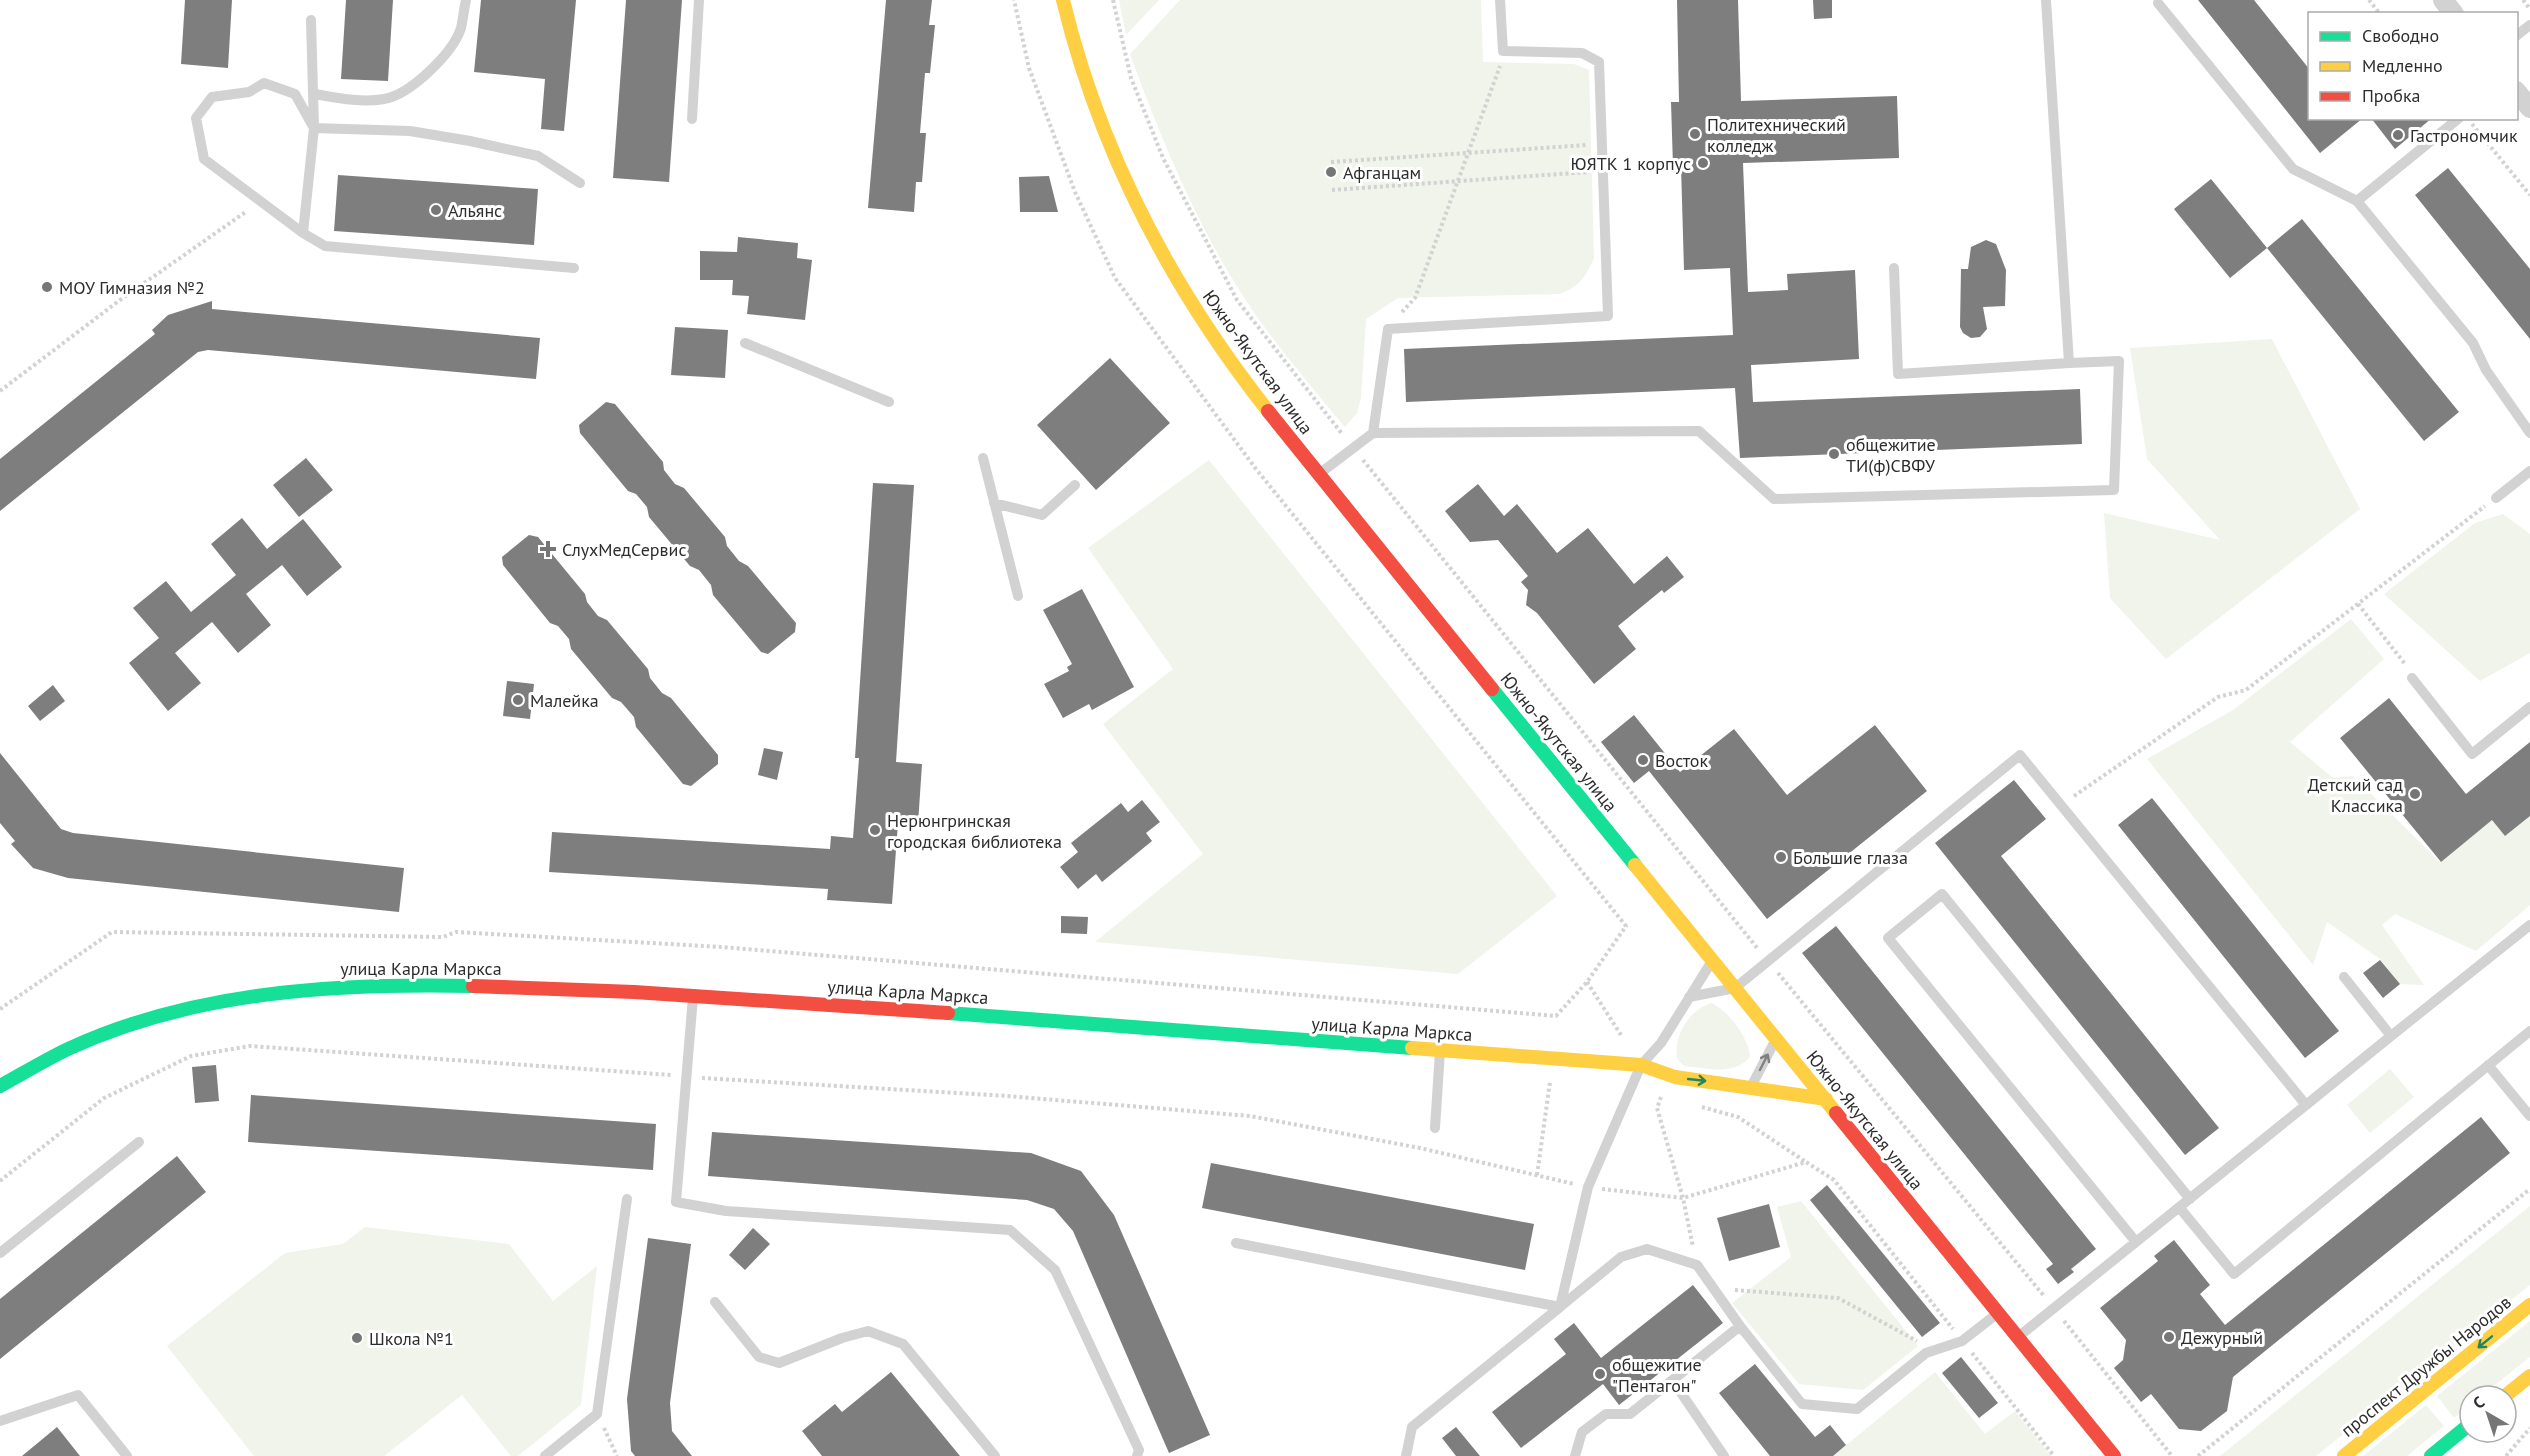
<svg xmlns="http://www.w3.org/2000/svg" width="2530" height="1456" viewBox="0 0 2530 1456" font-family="'PT Sans',sans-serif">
<rect width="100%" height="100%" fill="#fff"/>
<path fill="#f0f4eb" d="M1119 0H1159L1126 35Z
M1180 0H1481L1483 62 1574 64 1589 70 1594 258C1586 277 1578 288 1559 294L1398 298 1366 319 1361 398 1357 413 1345 427C1303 377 1260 327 1227 270 1187 202 1157 128 1130 54Z
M2272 339 2360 509 2166 659 2110 598 2104 513 2220 540 2147 459 2130 348Z
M1209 460 1557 896 1458 974 1095 942 1203 854 1103 724 1173 669 1088 548Z
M2503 514 2530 534V653L2480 681 2384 594 2475 523Z
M2351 619 2384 659 2290 742 2333 778 2353 776 2440 862 2492 820 2505 836 2530 816V905L2476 951 2395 914 2382 925 2424 985 2400 984 2380 959 2327 922 2313 965 2147 759 2233 710Z
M1711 1003C1728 1010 1749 1038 1750 1057 1734 1076 1707 1068 1684 1066L1677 1059C1674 1035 1688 1011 1711 1003Z
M2390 1069 2414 1097 2370 1133 2347 1105Z
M1801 1201 1918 1346 1863 1390 1799 1384 1732 1303 1791 1257 1777 1207Z
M2530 1206V1285L2316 1456H2220Z
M365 1227 509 1244 553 1301 597 1266 581 1405 518 1456H511L462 1395 384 1456H254L167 1346 285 1253 343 1244Z
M2530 1321V1357L2481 1396H2470V1405L2454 1418 2437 1396Z
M1935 1372 1985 1434 2015 1411 2051 1456H1833Z
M2426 1405 2444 1426 2407 1456H2363Z"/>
<path fill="#7e7e7e" d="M185 0H232L228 68 181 64Z
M346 0H393L388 81 341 79Z
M481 0H576L564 131 541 129 545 79 474 72Z
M626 0H682L669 182 613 178Z
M886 0H932L929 25H935L930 73H925L920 133H926L922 182H916L914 212 868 208Z
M1677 0H1738L1741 101 1897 96 1899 158 1743 163 1748 292 1788 290 1787 274 1855 270 1859 359 1751 365 1753 402 2080 389 2082 444 1740 458 1735 388 1406 402 1404 349 1733 335 1730 268 1684 270 1681 166H1673L1671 102H1679Z
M1813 0H1832V18L1814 19Z
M2198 0H2254L2310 70V118H2363L2320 153Z
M2371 118H2432L2395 149Z
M2448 168 2530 269V339L2415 195Z
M338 175 538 189 534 245 334 231Z
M1049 176 1058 212H1020L1019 177Z
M2211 179 2267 248 2230 278 2174 209Z
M2302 219 2459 412 2424 441 2267 248Z
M738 237 798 243 797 258 812 260 805 320 747 314 749 296 732 295 733 280H700V251L737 252Z
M1986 240 1996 244 2006 270 2005 306 1983 307 1987 329 1980 337 1971 338 1963 333 1960 327 1961 269H1968L1971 247Z
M212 301V309L540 338 536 379 208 350 198 352 0 511V459L155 334 152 330 168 315Z
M675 327 728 330 725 378 671 375Z
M1110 358 1170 423 1096 490 1037 425Z
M606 402 615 404 663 462 664 470 675 484 684 488 725 537 727 546 739 561 748 566 796 623 795 632 768 654 761 652 713 595 711 585 699 570 690 566 649 517 647 507 636 494 628 491 580 433 579 425Z
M306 458 333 490 299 517 273 485Z
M873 483 914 485 896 762 922 764 918 824 898 823 892 904 827 900 828 889 549 872 552 832 830 849 831 836 853 838 859 758H855Z
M1478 484 1504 516 1517 504 1557 553 1588 528 1634 584 1667 556 1684 577 1664 593 1662 590 1618 626 1636 649 1594 684 1537 613 1526 605 1528 590 1521 582 1528 576 1498 540 1470 542 1445 511Z
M242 518 267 549 303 519 342 567 307 596 282 565 246 594 271 625 238 653 212 622 175 653 201 683 168 711 129 663 159 638 133 608 166 581 191 612 236 575 211 544Z
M529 535 538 537 585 594 587 602 598 616 607 620 648 669 650 678 662 693 671 698 718 755V764L691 786 683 784 636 727 634 717 621 702 612 698 571 649 569 639 558 626 550 623 503 565 502 557Z
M1082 589 1134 687 1092 710 1089 704 1063 718 1044 684 1069 671 1067 667 1072 664 1043 610Z
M507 681 534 684 530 719 503 716Z
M53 685 65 701 40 721 28 706Z
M2389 698 2466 794 2530 742V816L2505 836 2492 820 2441 862 2340 738Z
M1634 715 1680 772 1734 729 1787 795 1875 725 1927 791 1767 919 1649 771 1634 783 1601 742Z
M764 748 783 752 777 780 758 775Z
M0 753 61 829 73 833 404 868 399 912 68 878 33 868 11 844 15 841 0 823Z
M2014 780 2046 819 2001 856 2219 1128 2185 1155 1935 843Z
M2152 798 2339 1031 2305 1058 2118 825Z
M1142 800 1160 822 1146 833 1152 841 1102 882 1096 874 1078 889 1060 867 1078 852 1071 843 1121 803 1128 812Z
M1061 916 1088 917 1087 934 1061 933Z
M1836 926 2096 1249 2071 1269 2074 1272 2058 1284 2046 1269 2053 1264 1802 953Z
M2380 960 2400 984 2383 998 2363 973Z
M216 1065 219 1101 195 1103 192 1067Z
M251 1095 656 1124 653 1170 248 1142Z
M2481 1117 2510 1153 2233 1377 2227 1411 2201 1431 2179 1429 2151 1394 2141 1402 2114 1368 2123 1360 2126 1340 2100 1308 2158 1261 2154 1256 2174 1240 2210 1285 2200 1294 2225 1325Z
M712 1132 1031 1153 1081 1171 1114 1215 1210 1435 1169 1453 1073 1231 1054 1209 1027 1200 708 1176Z
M177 1156 206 1192 0 1359V1299Z
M1211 1163 1534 1224 1525 1270 1202 1208Z
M1827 1185 1940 1323 1922 1337 1810 1200Z
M1769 1204 1780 1247 1729 1261 1717 1218Z
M753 1228 770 1244 745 1270 729 1255Z
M648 1238 691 1244 670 1403 672 1431 692 1456H635L631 1451 627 1399Z
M1693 1285 1723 1323 1619 1405 1603 1384 1521 1448 1492 1412 1566 1354 1554 1339 1574 1323 1601 1358Z
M1961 1357 1998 1403 1979 1418 1942 1373Z
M1755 1364 1815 1437 1830 1425 1846 1445 1833 1456H1770L1719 1393Z
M891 1372 960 1456H822L802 1431 835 1404 842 1412Z
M57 1427 80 1456H22Z
M1456 1427 1480 1456H1456L1442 1438Z"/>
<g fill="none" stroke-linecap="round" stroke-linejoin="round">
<path stroke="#d2d2d2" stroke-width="4" stroke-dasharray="3 3" stroke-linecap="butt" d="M1113 0 1131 78 1163 158 1237 300 1343 435
M2369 0 2380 14
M2523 0 2530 9
M2472 124 2530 195
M1331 162 1587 145
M1332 190 1589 172
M1402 312 1415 298 1500 66
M0 391 120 300 247 211
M1363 460 1758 949
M2358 604 2405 664
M2074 796 2218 697 2246 690 2485 506
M1778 973 2044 1296
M1587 982 1621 1035
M0 1009 112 932 443 937 456 932 722 947 1556 1016 1587 982 1626 926 1256 469 1115 278 1075 192 1029 68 1014 0
M702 1078 1008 1096 1250 1116 1420 1148 1574 1184
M1661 1097 1657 1108 1683 1198 1693 1247
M1702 1107 1738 1117 1806 1162
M1537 1175 1550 1082
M0 1181 104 1098 191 1056 250 1046 671 1075
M1602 1189 1683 1198 1806 1162 1834 1180 1953 1329
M1735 1290 1838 1298 1917 1341
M2064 1321 2172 1456
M1972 1353 2054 1456
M604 1428 617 1456
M2198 1456 2530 1189
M2506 1456 2530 1428"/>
<path stroke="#d2d2d2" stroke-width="10" d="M2158 3 2293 169 2357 201
M311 20 314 128 303 233 325 246 574 268
M2516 36 2530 25
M315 94C338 98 361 103 384 99 410 95 453 53 461 28 463 19 464 9 466 0
M2459 118 2357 201 2473 343 2486 370 2530 433
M692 119 699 0
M303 233 204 159 196 118 212 97 249 92 264 83 295 94 314 128 410 131 470 141 538 156 580 183
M1894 268 1898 374 2069 363
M745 343 889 402
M1373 433 1388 329 1608 316 1599 62 1582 53 1503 51 1500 0
M983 458 1018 596
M1319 474 1373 433 1699 431 1774 499 2114 490 2119 361 2069 363 2046 0
M2496 498 2530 471
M994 503 1042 515 1075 485
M2412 678 2472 754 2530 707
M693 997 676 1202 726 1211 1010 1230 1055 1270 1139 1450 1137 1456
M1689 997 1735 988 2020 755 2306 1105 2018 1337
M2391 1036 2530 925
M2488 1065 2530 1116
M1753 1083 1775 1041
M2306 1105 2391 1036 2344 977
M1435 1128 1440 1051
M2179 1207 2234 1274 2530 1031
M2136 1242 1888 938 1942 894 2190 1199
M1236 1243 1560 1307 1621 1257 1647 1249 1697 1265 1740 1326
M0 1253 139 1142
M715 1302 759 1357 779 1363 842 1338 868 1331 903 1344 995 1456
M1673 1381 1724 1456
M0 1421 78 1395 127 1456
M545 1456 597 1414 627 1199
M1406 1456 1412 1427 1560 1307 1588 1187 1641 1065 1661 1043 1712 961
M1575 1456 1582 1432 1606 1414H1630L1740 1326 1802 1404 1857 1409 1926 1353 1962 1341 1998 1313"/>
<path stroke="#d2d2d2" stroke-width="20" d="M2443 0 2454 14
M2516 91 2530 108"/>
<path stroke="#16e098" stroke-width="14" d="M1492 689 1635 865
M948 1013 1412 1048
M0 1086C22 1074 45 1060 68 1049 193 991 337 983 473 986
M2431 1456 2470 1424"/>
<path stroke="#ffcf43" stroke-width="14" d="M1063 0C1100 153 1171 288 1268 411
M1635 865 1836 1113
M1412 1048 1641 1065 1675 1077 1826 1099
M2505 1396 2530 1376
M2344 1456 2530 1305"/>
<path stroke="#f24e42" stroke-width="14" d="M1268 411 1492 689
M473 986 634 992 948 1013
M1836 1113 2114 1456"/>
</g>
<defs><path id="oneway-shaft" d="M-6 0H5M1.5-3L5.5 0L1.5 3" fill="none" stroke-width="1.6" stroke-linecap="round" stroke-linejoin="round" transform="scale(1.5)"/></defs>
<use stroke="#808080" href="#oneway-shaft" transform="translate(1764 1062) rotate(-63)"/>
<g stroke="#228662">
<use href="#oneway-shaft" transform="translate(1697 1080) rotate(6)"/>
<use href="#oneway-shaft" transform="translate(2485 1342) rotate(141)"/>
</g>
<g fill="#767676" stroke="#fff" stroke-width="2">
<circle cx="1695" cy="134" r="6"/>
<circle cx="2398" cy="135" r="6"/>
<circle cx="1703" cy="163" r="6"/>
<circle cx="1331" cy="172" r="6"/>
<circle cx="436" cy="210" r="6"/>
<circle cx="47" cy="287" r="6"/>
<circle cx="1834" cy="454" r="6"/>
<path d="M545 540h6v6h6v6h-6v6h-6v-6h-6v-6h6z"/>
<circle cx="518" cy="700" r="6"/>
<circle cx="1643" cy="760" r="6"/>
<circle cx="2415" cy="794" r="6"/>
<circle cx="875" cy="830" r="6"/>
<circle cx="1781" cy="857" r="6"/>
<circle cx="2169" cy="1337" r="6"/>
<circle cx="357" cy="1338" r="6"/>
<circle cx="1600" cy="1374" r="6"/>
</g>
<g text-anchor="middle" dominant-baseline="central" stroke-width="6" stroke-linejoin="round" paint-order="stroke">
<g font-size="18" fill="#2d2d2d" stroke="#fff" text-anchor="start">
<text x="1707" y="124">Политехнический<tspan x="1707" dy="21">колледж</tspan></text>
<text x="2410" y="135">Гастрономчик</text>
<text x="1691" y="163" text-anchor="end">ЮЯТК 1 корпус</text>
<text x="1343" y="172">Афганцам</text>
<text x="448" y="210">Альянс</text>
<text x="59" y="287">МОУ Гимназия №2</text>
<text x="1846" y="444">общежитие<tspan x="1846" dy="21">ТИ(ф)СВФУ</tspan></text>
<text x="562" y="549">СлухМедСервис</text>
<text x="530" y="700">Малейка</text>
<text x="1655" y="760">Восток</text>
<text x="2403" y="784" text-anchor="end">Детский сад<tspan x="2403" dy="21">Классика</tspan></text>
<text x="887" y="820">Нерюнгринская<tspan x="887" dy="21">городская библиотека</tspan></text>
<text x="1793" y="857">Большие глаза</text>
<text x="2181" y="1337">Дежурный</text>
<text x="369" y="1338">Школа №1</text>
<text x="1612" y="1364">общежитие<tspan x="1612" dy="21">"Пентагон"</tspan></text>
</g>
<g font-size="18" fill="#2d2d2d" stroke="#fff">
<text transform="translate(1258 362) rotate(54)">Южно-Якутская улица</text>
<text transform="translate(1559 742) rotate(51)">Южно-Якутская улица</text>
<text x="421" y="968">улица Карла Маркса</text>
<text transform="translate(908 992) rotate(4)">улица Карла Маркса</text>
<text transform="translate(1392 1029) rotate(4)">улица Карла Маркса</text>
<text transform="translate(1865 1120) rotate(51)">Южно-Якутская улица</text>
<text transform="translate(2426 1366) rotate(-39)">проспект Дружбы Народов</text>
</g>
</g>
<rect x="2308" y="12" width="210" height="108" fill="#ffffff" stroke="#ababab" stroke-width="1.5"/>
<rect x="2320" y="32" width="30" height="9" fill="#16e098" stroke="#ababab" stroke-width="1.5"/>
<text x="2362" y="42" font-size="18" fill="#2d2d2d">Свободно</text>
<rect x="2320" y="62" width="30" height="9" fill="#ffcf43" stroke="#ababab" stroke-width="1.5"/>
<text x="2362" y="72" font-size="18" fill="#2d2d2d">Медленно</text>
<rect x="2320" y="92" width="30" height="9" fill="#f24e42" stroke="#ababab" stroke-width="1.5"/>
<text x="2362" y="102" font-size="18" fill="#2d2d2d">Пробка</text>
<g transform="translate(2488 1414) rotate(321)"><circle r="28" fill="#ffffff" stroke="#ababab" stroke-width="1.5"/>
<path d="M0-4.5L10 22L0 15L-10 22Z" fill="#767676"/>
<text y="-9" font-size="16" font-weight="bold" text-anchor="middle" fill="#2d2d2d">С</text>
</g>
</svg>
